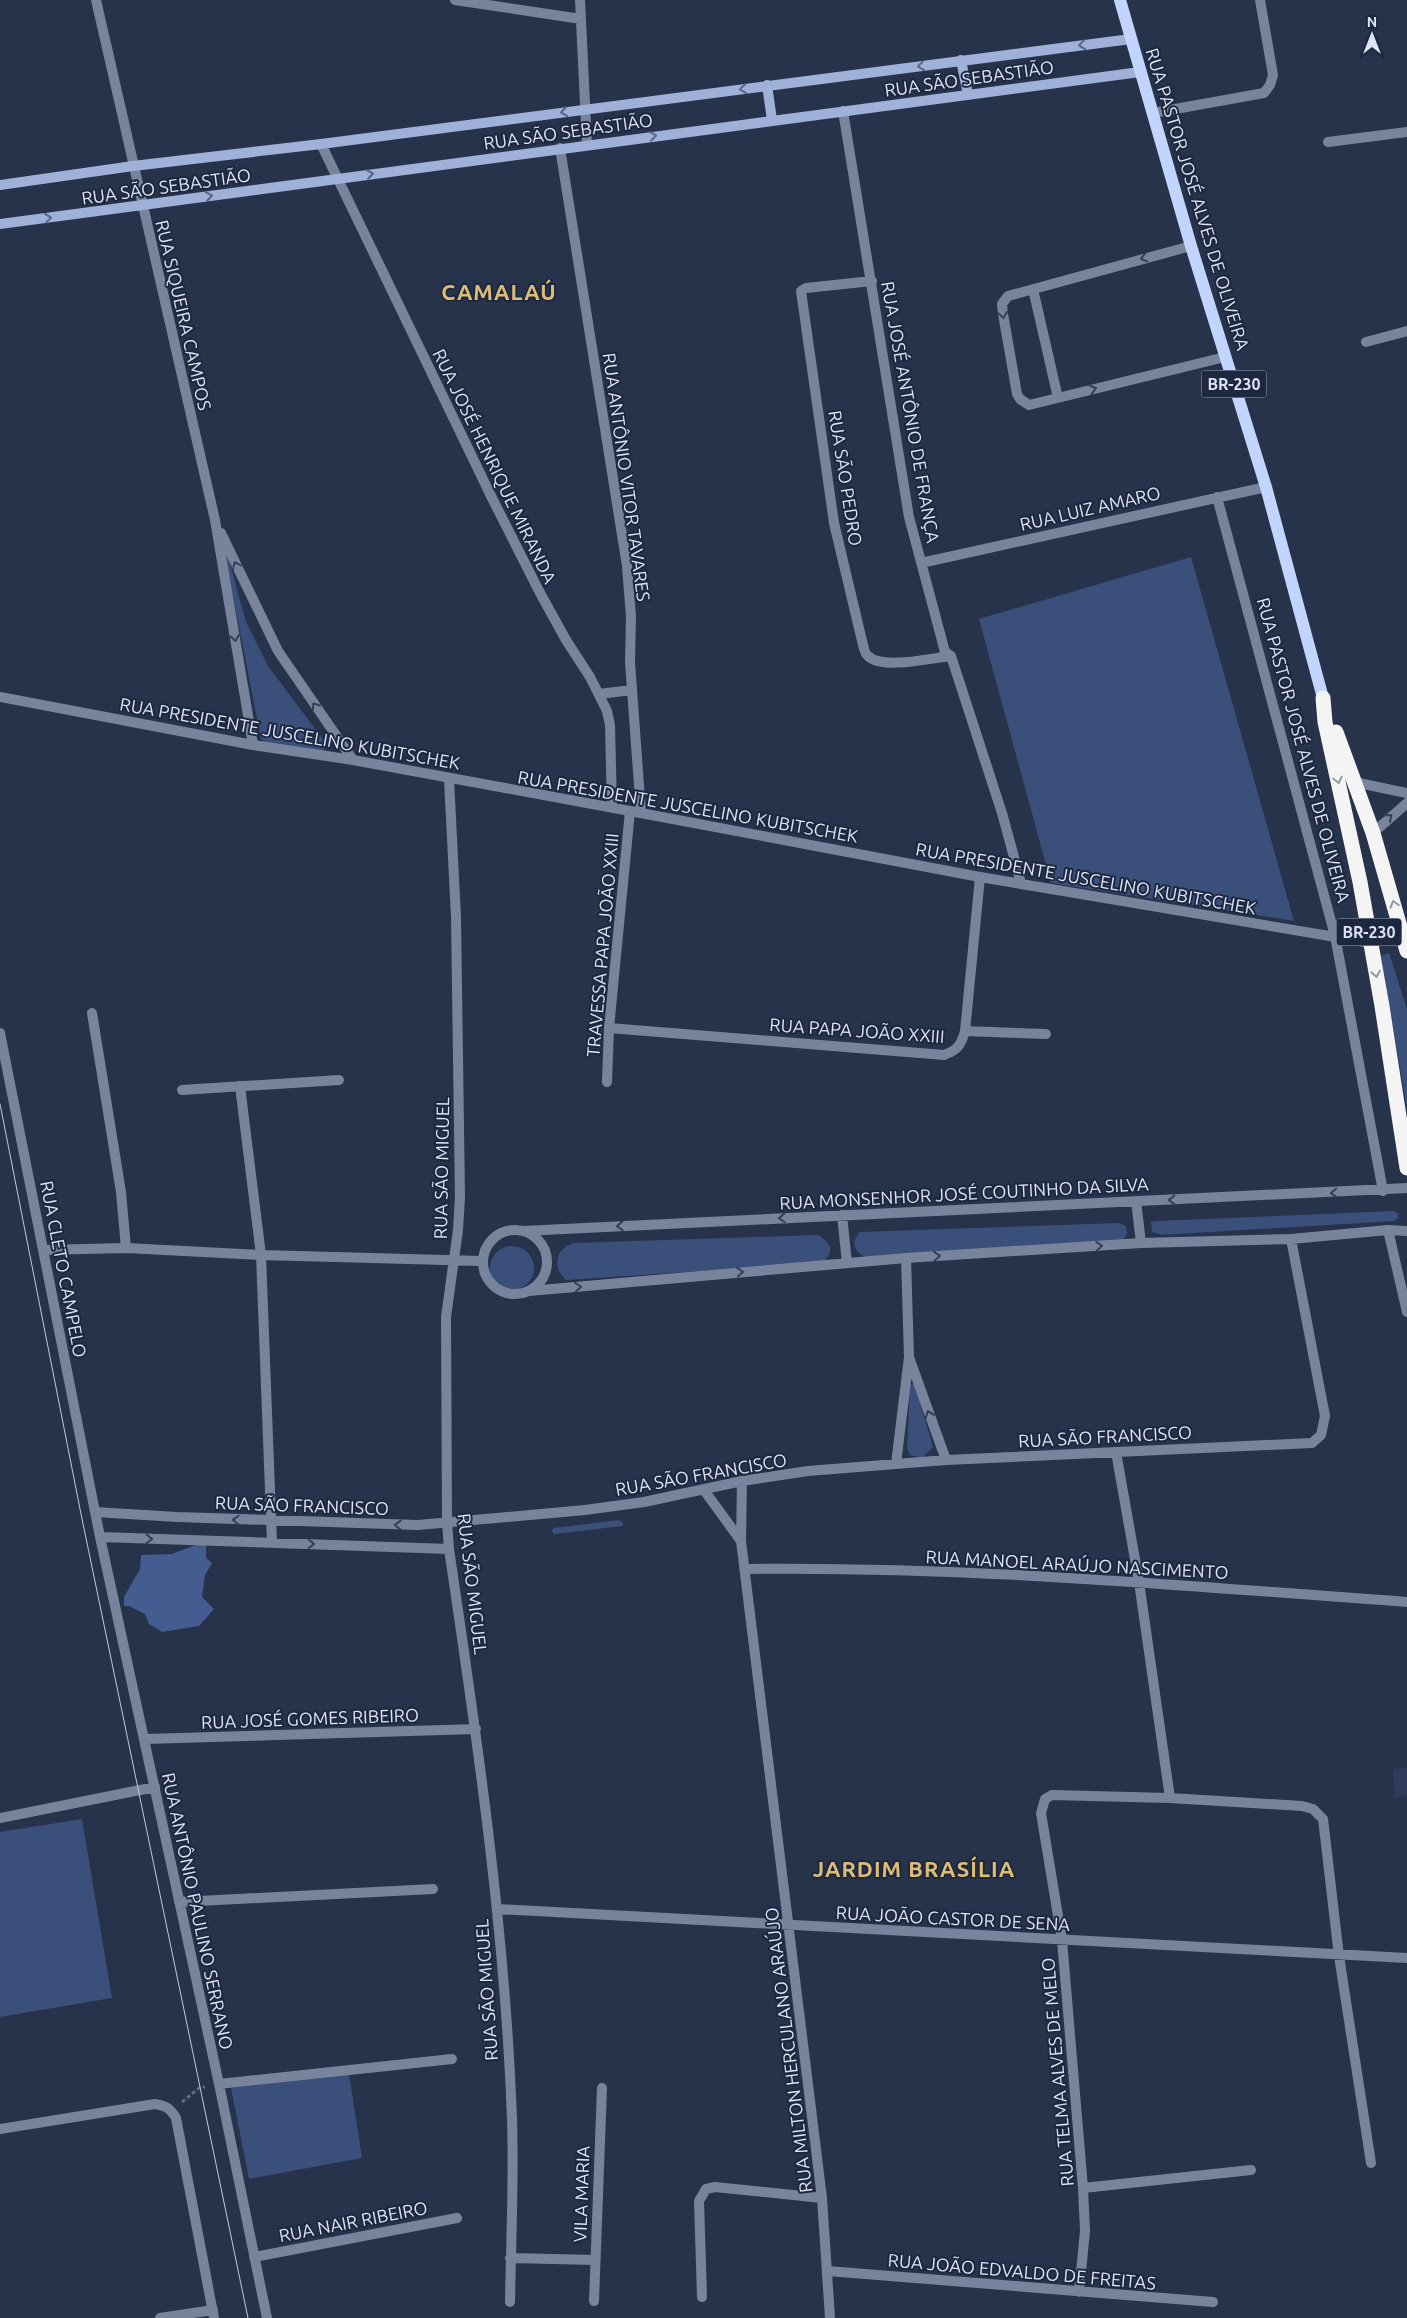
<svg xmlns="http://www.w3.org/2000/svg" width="1407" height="2318" viewBox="0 0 1407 2318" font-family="Ubuntu,sans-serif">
<rect width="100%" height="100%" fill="#27324b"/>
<path fill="#2e3b5a" d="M1407 1767V1796L1394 1798 1393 1769Z"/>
<path fill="#3b4f7b" d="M224 550 227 553 246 622 268 666 325 742 324 750 320 753 266 743 261 739Z
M1191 557 1294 921 1051 883 979 619Z
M1389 953 1407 1009V1109L1381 956Z
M1394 1211 1398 1214V1218L1395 1221 1161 1235 1152 1232 1151 1222 1156 1221Z
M1120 1223 1126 1226 1127 1234 1123 1240 871 1259C857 1256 848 1244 860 1232Z
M818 1235C832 1243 835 1252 822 1263L566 1280C552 1267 555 1250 573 1243Z
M490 1268a22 22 0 1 1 44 0a22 22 0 1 1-44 0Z
M912 1384 915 1386 933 1447 922 1458 910 1455 907 1448 910 1387Z
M619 1520 623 1523V1526L554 1534 552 1531 553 1528Z
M82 1819 112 1998 0 2017V1832Z
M349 2073 362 2158 249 2179 231 2088Z"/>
<path fill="#455c90" d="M206 1541V1558L212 1563 205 1575 202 1597 214 1609 199 1626 162 1632 149 1624 145 1614 129 1606H124V1597L140 1569 141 1555 172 1554Z"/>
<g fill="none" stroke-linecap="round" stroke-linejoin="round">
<path stroke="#5f697f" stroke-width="3" stroke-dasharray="4 2.5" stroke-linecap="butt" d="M182 2102 199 2088 205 2087"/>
<path stroke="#78849c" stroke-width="10" d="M1191 246 1008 296 1002 304 1003 314 1017 394 1020 399 1029 405 1225 357
M1033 289 1058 398
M92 1013 121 1192 126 1248
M607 1082 609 1028 630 811
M182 1090 339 1080"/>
<path stroke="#78849c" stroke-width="10" d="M96 0 215 520 253 745
M455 0 581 19
M580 0 587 145
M843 111 909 517 945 652 951 656 1002 813 1021 883
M1153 113 1264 93 1270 85 1273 75 1260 0
M1328 142 1407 132
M321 144 492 498 539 591 566 640 590 677 607 711 610 725 612 808
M560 148 627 566 631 617 630 662 641 813
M872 281 806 288 801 291 834 523 863 645C864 648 865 654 868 656 881 670 932 658 951 656
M1366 342 1407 331
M1217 497 1335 936 1383 1191
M221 533 278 651 353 760
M921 563 1266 487
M599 694 632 690
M0 697 253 745 353 760 630 811 980 877 1371 943
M449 779 456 917 460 1197 458 1230 446 1317 447 1522 449 1549C477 1738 505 1928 512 2119 514 2180 511 2241 510 2302
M1354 782 1407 793
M1373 833 1407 803
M609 1028 944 1055C958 1050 961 1045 965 1031L980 877
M965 1031 1046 1034
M0 1033 100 1537 219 2084 267 2318
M240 1086 261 1255 272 1543
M1136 1201 1141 1243
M842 1215 847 1263
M483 1262a32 32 0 1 1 64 0a32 32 0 1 1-64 0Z
M1388 1230 1407 1312
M523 1231 1407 1188
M43 1250 126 1248 261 1255 482 1261
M529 1291 906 1258 1141 1243 1291 1239 1388 1230 1407 1231
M910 1360 946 1460
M1116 1452 1139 1582 1170 1798
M896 1464 909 1357 906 1258
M742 1481 741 1541 822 2198 830 2318
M704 1490 741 1541
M95 1512 177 1517 418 1525 585 1510 644 1502 742 1481 808 1471 946 1460 1312 1443 1321 1435 1325 1416 1291 1239
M100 1537 449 1549
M745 1569C966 1566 1187 1586 1407 1602
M145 1739 476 1729
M0 1818 155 1787
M179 1902 433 1889
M497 1909 1407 1958
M219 2084 452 2059
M0 2129 155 2104C166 2106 170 2108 176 2118L214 2318
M1083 2188 1251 2170
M254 2257 457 2218
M510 2258 595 2260
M828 2271 1213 2302
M1079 2292 1085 2231 1083 2188 1062 1940 1041 1813 1045 1799 1052 1795 1170 1798 1302 1806 1313 1809 1323 1819 1339 1956 1371 2163
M702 2297 699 2201 706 2189 715 2187 822 2198
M594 2301 602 2088
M160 2318 213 2310"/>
<path stroke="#9fb1d9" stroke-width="10" d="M961 60 968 95
M767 85 772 120
M0 185 133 166 321 144 1131 39
M0 224 1140 72"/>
<path stroke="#c1d5fe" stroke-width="12" d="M1120 0 1191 246 1266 487 1323 698"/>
<path stroke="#f4f4f4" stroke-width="15" d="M1323 698 1325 722 1360 882 1382 1006 1407 1168
M1336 732 1373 833 1407 951"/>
<path stroke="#c2c9dc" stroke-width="1" d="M0 1104 81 1514 248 2318"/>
</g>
<defs><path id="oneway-chevron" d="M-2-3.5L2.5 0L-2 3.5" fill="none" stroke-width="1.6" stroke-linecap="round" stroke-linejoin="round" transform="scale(1.25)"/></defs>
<g stroke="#586685">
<use href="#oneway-chevron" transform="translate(1082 45) rotate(173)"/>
<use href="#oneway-chevron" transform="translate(921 66) rotate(173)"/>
<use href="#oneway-chevron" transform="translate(743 89) rotate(173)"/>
<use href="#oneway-chevron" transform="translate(564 112) rotate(172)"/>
<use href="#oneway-chevron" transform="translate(653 136) rotate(-7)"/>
<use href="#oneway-chevron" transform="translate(370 174) rotate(-8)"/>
<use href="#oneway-chevron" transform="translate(209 196) rotate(-8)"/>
<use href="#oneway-chevron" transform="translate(48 218) rotate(-7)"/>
</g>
<g stroke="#343f57">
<use href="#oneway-chevron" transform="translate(1144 258) rotate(165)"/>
<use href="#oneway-chevron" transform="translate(1003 315) rotate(82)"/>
<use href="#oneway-chevron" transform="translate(1093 389) rotate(-14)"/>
<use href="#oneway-chevron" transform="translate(236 565) rotate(-115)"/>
<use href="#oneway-chevron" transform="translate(235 638) rotate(81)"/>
<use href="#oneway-chevron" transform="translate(315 706) rotate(-125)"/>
<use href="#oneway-chevron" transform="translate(1389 817) rotate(-42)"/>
<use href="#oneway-chevron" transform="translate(1334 1193) rotate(178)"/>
<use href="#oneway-chevron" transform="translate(1172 1200) rotate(178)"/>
<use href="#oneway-chevron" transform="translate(782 1218) rotate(177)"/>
<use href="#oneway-chevron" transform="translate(620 1226) rotate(177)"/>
<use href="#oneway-chevron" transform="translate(1099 1246) rotate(-4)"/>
<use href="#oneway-chevron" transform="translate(937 1256) rotate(-4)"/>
<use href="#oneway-chevron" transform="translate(740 1272) rotate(-5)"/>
<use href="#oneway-chevron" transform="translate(578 1287) rotate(-5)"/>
<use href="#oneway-chevron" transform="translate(929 1414) rotate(-110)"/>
<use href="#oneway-chevron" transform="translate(236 1520) rotate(-178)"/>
<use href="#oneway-chevron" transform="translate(398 1525) rotate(-179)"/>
<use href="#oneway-chevron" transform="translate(149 1539) rotate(2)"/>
<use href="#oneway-chevron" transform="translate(311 1544) rotate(2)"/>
</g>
<g stroke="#9398a3">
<use href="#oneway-chevron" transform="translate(1338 780) rotate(77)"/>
<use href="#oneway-chevron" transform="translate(1394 904) rotate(-106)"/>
<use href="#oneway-chevron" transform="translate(1376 974) rotate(80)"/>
</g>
<g text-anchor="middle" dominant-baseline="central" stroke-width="4" stroke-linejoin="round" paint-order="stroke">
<g fill="#1d2840" stroke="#a3abbe" stroke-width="1">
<rect x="1201.5" y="370.5" width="65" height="27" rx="4"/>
<rect x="1336.5" y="918.5" width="65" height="27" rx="4"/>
</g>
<g font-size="16" font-weight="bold" fill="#dce3f4">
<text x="1234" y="384">BR-230</text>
<text x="1369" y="932">BR-230</text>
</g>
<g font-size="18" fill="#dce3f4" stroke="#1d2840">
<text transform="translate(969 78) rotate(-8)">RUA SÃO SEBASTIÃO</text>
<text transform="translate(568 131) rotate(-8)">RUA SÃO SEBASTIÃO</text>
<text transform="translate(166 186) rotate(-8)">RUA SÃO SEBASTIÃO</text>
<text transform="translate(1198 199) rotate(73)">RUA PASTOR JOSÉ ALVES DE OLIVEIRA</text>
<text transform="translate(184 315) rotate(77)">RUA SIQUEIRA CAMPOS</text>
<text transform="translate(911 412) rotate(80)">RUA JOSÉ ANTÔNIO DE FRANÇA</text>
<text transform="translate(495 466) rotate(64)">RUA JOSÉ HENRIQUE MIRANDA</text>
<text transform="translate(627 477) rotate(82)">RUA ANTÔNIO VITOR TAVARES</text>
<text transform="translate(846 478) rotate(81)">RUA SÃO PEDRO</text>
<text transform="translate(1090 508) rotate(-13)">RUA LUIZ AMARO</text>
<text transform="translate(290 733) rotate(10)">RUA PRESIDENTE JUSCELINO KUBITSCHEK</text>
<text transform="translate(1304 750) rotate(75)">RUA PASTOR JOSÉ ALVES DE OLIVEIRA</text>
<text transform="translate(688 806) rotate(10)">RUA PRESIDENTE JUSCELINO KUBITSCHEK</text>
<text transform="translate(1086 878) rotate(10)">RUA PRESIDENTE JUSCELINO KUBITSCHEK</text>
<text transform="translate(602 945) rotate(-85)">TRAVESSA PAPA JOÃO XXIII</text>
<text transform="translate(857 1030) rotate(4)">RUA PAPA JOÃO XXIII</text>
<text transform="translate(441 1168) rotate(-89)">RUA SÃO MIGUEL</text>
<text transform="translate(964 1193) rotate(-3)">RUA MONSENHOR JOSÉ COUTINHO DA SILVA</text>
<text transform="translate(64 1269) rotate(79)">RUA CLETO CAMPELO</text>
<text transform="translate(1105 1436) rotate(-3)">RUA SÃO FRANCISCO</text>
<text transform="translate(701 1474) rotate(-10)">RUA SÃO FRANCISCO</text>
<text transform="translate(302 1505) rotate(2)">RUA SÃO FRANCISCO</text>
<text transform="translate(1077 1564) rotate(3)">RUA MANOEL ARAÚJO NASCIMENTO</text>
<text transform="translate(473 1584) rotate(83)">RUA SÃO MIGUEL</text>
<text transform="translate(310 1718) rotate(-2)">RUA JOSÉ GOMES RIBEIRO</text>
<text transform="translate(198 1911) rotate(78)">RUA ANTÔNIO PAULINO SERRANO</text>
<text transform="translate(953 1918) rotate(3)">RUA JOÃO CASTOR DE SENA</text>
<text transform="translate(486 1990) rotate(-94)">RUA SÃO MIGUEL</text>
<text transform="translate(788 2050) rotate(-97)">RUA MILTON HERCULANO ARAÚJO</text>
<text transform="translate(1057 2072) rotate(-95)">RUA TELMA ALVES DE MELO</text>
<text transform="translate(581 2194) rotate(-88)">VILA MARIA</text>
<text transform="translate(353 2221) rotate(-11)">RUA NAIR RIBEIRO</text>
<text transform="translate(1022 2271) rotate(5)">RUA JOÃO EDVALDO DE FREITAS</text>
</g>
<g font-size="22" font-weight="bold" letter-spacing="1" fill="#ddbd73" stroke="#1d2840">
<text x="499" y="291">CAMALAÚ</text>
<text x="914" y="1868">JARDIM BRASÍLIA</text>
</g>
</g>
<g transform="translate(1372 35)" stroke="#1d2840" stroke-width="4" paint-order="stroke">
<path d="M0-4L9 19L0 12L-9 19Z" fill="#dce3f4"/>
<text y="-8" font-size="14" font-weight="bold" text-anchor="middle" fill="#dce3f4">N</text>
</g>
</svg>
